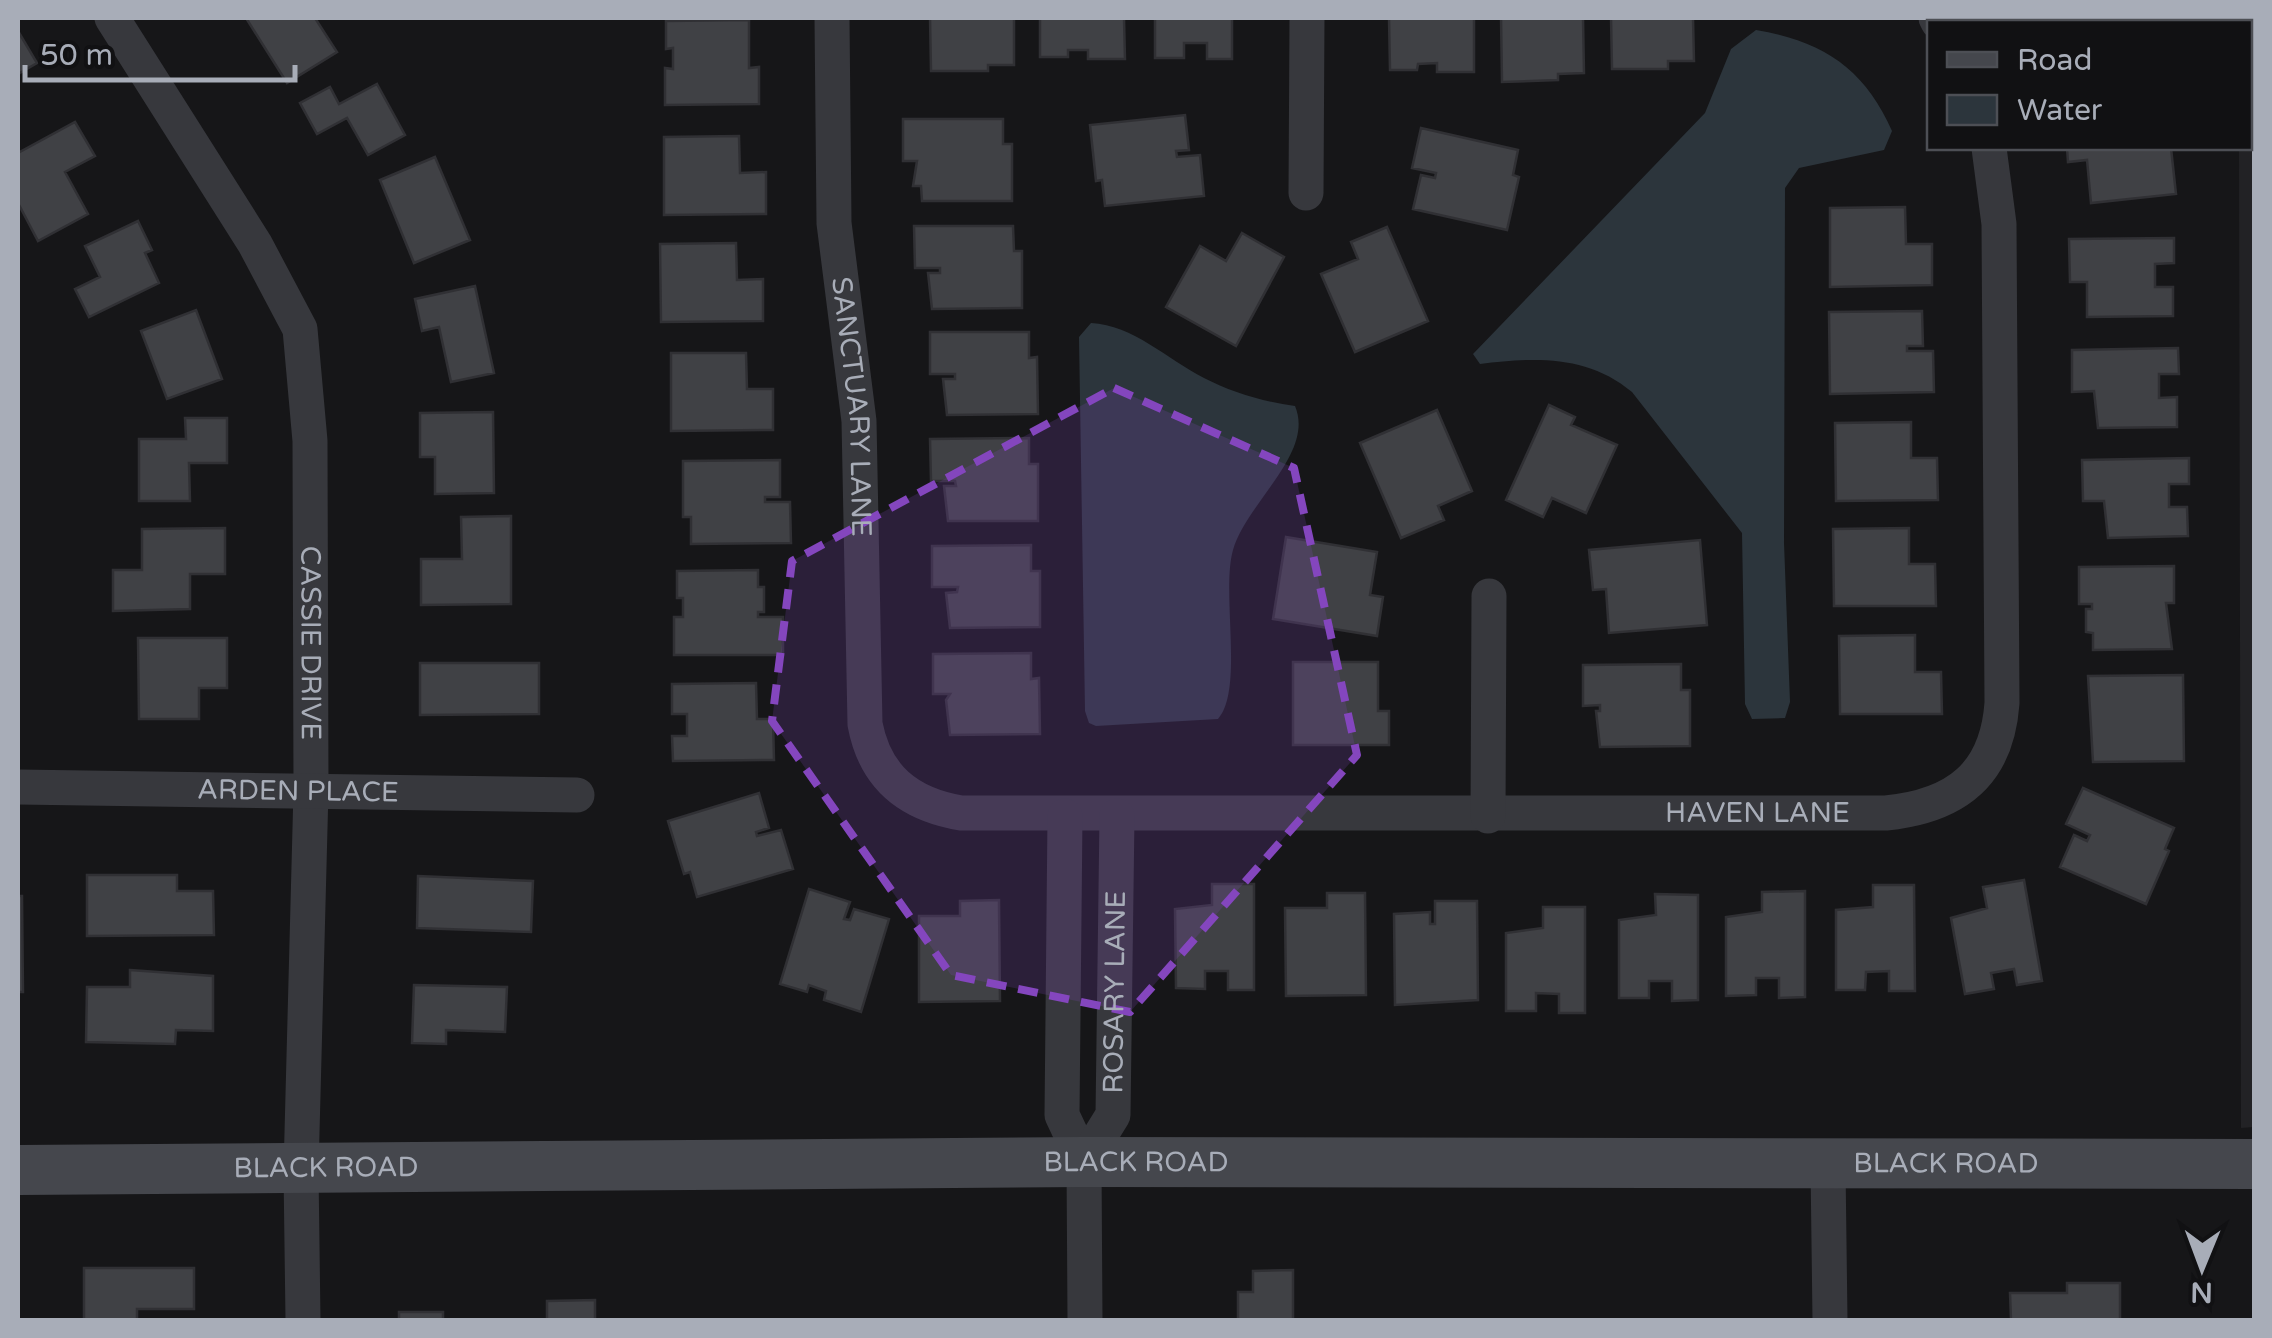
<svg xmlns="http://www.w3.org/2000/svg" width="2272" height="1338" viewBox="0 0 2272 1338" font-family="'Varela Round',sans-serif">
<rect width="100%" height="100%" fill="#161618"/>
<path fill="#222225" d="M2238 18H2254V1127L2241 1128 2239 148H2250V22H2238Z"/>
<path fill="#2c353c" d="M1756 30C1823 41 1865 69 1892 131L1884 150 1799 168 1785 188 1784 543 1790 702 1785 718 1752 719 1745 704 1742 533 1632 392C1588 355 1535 357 1480 364L1473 354 1705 113 1731 49Z
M1091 323C1133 325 1167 359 1204 378 1231 392 1264 402 1295 406 1315 453 1247 502 1233 550 1221 592 1244 690 1218 719L1096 726 1089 723 1085 711 1079 337Z"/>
<path fill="#404145" stroke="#303034" stroke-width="2.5" d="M246 18H315L337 52 287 83Z
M930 18H1014V65H988V71H931Z
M1040 18H1124L1125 59H1088V50H1068V57H1040Z
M1155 18H1232V59H1207V43H1184V58H1155Z
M1389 18H1474V72H1437V63L1418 64 1417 70H1390Z
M1501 18H1583L1584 73 1558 74V80L1502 82Z
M1611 18H1693L1694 61H1668V69H1612Z
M2138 18 2140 22 2026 19 2030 18Z
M749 20V68L759 67V104L665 105V68L673 69V48L666 49V21Z
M18 31 37 63 18 74Z
M377 84 405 135 368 155 347 118 317 134 300 103 330 87 339 104Z
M1185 115 1189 150 1176 151 1177 157 1200 155 1204 196 1105 206 1102 180 1096 181 1090 125Z
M903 119H1003V144H1012V201H922L921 186H913L917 161H903Z
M75 122 95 156 65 172 88 214 38 241 18 203V153Z
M1421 128 1518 150 1513 175 1519 177 1507 230 1413 209 1421 175 1435 178 1436 173 1412 168Z
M739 136 740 173 766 172V214L664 215V137Z
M2067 148H2171L2176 194 2091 203 2087 160 2068 162Z
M435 157 470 240 414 263 380 180Z
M1905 207 1906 244H1932V285L1830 287V208Z
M138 221 152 250 145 253 159 283 89 317 75 289 100 277 85 246Z
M914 226H1013L1014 251H1022V308L932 309 928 273H940V268H915Z
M1387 227 1428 321 1355 352 1321 274 1358 259 1351 242Z
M1242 233 1284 257 1236 346 1166 307 1200 246 1226 261Z
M2174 238V263L2155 264V287H2173V316L2087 317V282H2070L2069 239Z
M736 243 737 280 763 279V321L661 322 660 244Z
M475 286 494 373 451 382 439 327 422 331 415 299Z
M196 310 222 379 167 399 141 331Z
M1922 311 1923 346H1907V351H1933L1934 392 1830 394 1829 312Z
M930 332H1029V358L1037 357 1038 414 947 415 943 379H955V374H930Z
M2178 348 2179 374H2159V398L2177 397V427L2098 428 2094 391 2072 392V350Z
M671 353H746L747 389H773V430L671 431Z
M1549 405 1575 417 1571 425 1617 445 1586 513 1552 498 1543 517 1506 500Z
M1437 410 1472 491 1438 506 1444 520 1401 538 1360 443Z
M493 412 494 493 435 494V457H420V413Z
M185 418H227V463H189L190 501H139V439H186Z
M1911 422V458H1937L1938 500 1836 501 1835 423Z
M1029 438V464H1038V521H948L944 486H956L955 481H931L930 439Z
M2189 458V484H2169V507H2187L2188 536 2108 538 2104 501H2083L2082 460Z
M780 460V497H765V502H790L791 543 691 544V517H683V461Z
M511 516V604L421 605V559H462L461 517Z
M225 528V574H190V609L113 611V570H142V529Z
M1909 528V564H1935L1936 606H1834L1833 529Z
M1286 537 1377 552 1370 595 1383 597 1377 636 1273 619Z
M1700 540 1707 625 1609 633 1606 589 1593 590 1589 550Z
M1031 545V571H1040V627L950 628 946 593 957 592 958 587H932V546Z
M2174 566V603H2166L2172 649 2093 650V633L2086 632V609H2092V604H2079V567Z
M758 570V587H764V612H758V617H783V655H674V617H683V598H677V571Z
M1915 635V672H1941L1942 714H1840L1839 636Z
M138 638H227V688H199V719H139Z
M1031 653V679L1039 678 1040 734 950 735 946 700 950 694H933V654Z
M1293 662H1378V711H1389V745H1293Z
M420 663H539V714L420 715Z
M1681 664V690H1690V746L1600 747 1596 711H1600V705L1583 706V665Z
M2183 675 2184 761 2093 762 2088 676Z
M756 683 757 719H773L774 760 673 761 672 736H687V714H672V684Z
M2083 788 2174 828 2165 849 2169 851 2146 904 2060 867 2074 835 2087 841 2090 835 2066 824Z
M759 793 769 828 756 832 757 836 781 830 793 869 697 897 690 872 684 874 668 821Z
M87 875H177V891H213L214 935 87 936Z
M418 876 533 881 531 932 417 928Z
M2024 880 2042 981 2017 985 2014 969 1991 973 1994 989 1965 994 1951 918 1987 908 1983 887Z
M1212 884H1254V990H1228V971H1205V989L1176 988 1175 909 1212 905Z
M1873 885H1914L1915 991H1889V971L1866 972 1865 990H1836V910L1873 907Z
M809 889 850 902 844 919 850 920 854 909 889 919 861 1012 824 1000 826 991 809 985 807 992 780 984Z
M1805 891V997L1779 998V978H1756V995L1726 996V917L1762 912V892Z
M1327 893H1365L1366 995 1286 996 1285 908H1327Z
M1655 894 1698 895V1000L1672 1001V981H1649V998H1619V920L1656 915Z
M18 896H22L23 992H18Z
M999 900 1000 1001 919 1002V916H960V901Z
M1435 901H1477L1478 1000 1395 1005 1394 914 1430 912V924H1435Z
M1543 907H1585V1013H1559V994L1536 993V1011H1506V933L1543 928Z
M130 970 213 976V1031L176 1030 175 1044 86 1042 87 987H130Z
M414 985 507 987 505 1032 446 1030V1044L412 1043Z
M84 1268H194V1309H137V1320H84Z
M1293 1270V1320H1238V1292H1253V1271Z
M2067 1283H2120V1320H2011L2010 1293H2067Z
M595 1300V1320H547V1301Z
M399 1312H443V1320H399Z"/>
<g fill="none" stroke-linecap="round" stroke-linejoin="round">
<g stroke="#37383d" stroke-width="35">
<path id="s1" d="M112 18 255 244 300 329 310 441 311 790 301 1171 303 1320"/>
<path id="s2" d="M832 18 834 223 859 421 865 724C875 777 908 804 961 813H1886C1957 806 1997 774 2002 703L1999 224 1989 148"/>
<path d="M1936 18 1938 22"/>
<path d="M1306 193 1307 18"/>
<path id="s3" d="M18 787 577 795"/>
<path d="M1065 816 1062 1115 1084 1162 1085 1320"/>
<path d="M1488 816 1489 596"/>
<path id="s4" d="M1084 1162 1113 1115 1117 816"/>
<path d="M1828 1166 1830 1320"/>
</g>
<path stroke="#45474d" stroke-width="50" id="s5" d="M18 1170 1084 1162 2254 1164"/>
</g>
<path fill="#8446be" fill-opacity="0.2" stroke="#8446be" stroke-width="8" stroke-dasharray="20 12" stroke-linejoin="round" d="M1114 388 1294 468 1357 755 1130 1012 951 975 772 721 792 561Z"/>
<g text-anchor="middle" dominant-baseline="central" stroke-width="10" stroke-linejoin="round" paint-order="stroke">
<g font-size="28" fill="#a8adb8" stroke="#111113">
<text stroke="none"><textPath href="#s2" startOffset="390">SANCTUARY LANE</textPath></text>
<text stroke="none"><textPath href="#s1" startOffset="678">CASSIE DRIVE</textPath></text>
<text stroke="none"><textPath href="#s3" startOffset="280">ARDEN PLACE</textPath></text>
<text stroke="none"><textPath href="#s2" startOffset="1645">HAVEN LANE</textPath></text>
<text stroke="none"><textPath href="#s4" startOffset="178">ROSARY LANE</textPath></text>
<text stroke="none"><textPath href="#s5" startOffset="1118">BLACK ROAD</textPath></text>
<text stroke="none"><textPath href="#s5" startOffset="1928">BLACK ROAD</textPath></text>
<text stroke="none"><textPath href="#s5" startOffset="308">BLACK ROAD</textPath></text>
</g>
</g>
<rect width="2272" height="1338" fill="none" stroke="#a8adb8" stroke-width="40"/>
<rect x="1927" y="20" width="325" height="130" fill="#111113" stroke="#4d4f55" stroke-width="2.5"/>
<rect x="1947" y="52" width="50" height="15" fill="#45474d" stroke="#4d4f55" stroke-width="2.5"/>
<text x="2017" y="70" font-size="30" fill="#a8adb8">Road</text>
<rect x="1947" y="95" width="50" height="30" fill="#2c353c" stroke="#4d4f55" stroke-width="2.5"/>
<text x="2017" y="120" font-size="30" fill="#a8adb8">Water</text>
<g transform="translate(2202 1268) rotate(181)" stroke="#111113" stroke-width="8" paint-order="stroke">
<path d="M0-8L18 38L0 25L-18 38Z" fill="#a8adb8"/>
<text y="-15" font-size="28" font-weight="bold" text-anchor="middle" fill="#a8adb8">N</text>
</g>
<path d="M25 65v15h270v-15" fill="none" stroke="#a8adb8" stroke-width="5"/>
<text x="40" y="65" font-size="30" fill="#a8adb8" stroke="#111113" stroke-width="8" paint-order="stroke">50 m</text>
</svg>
